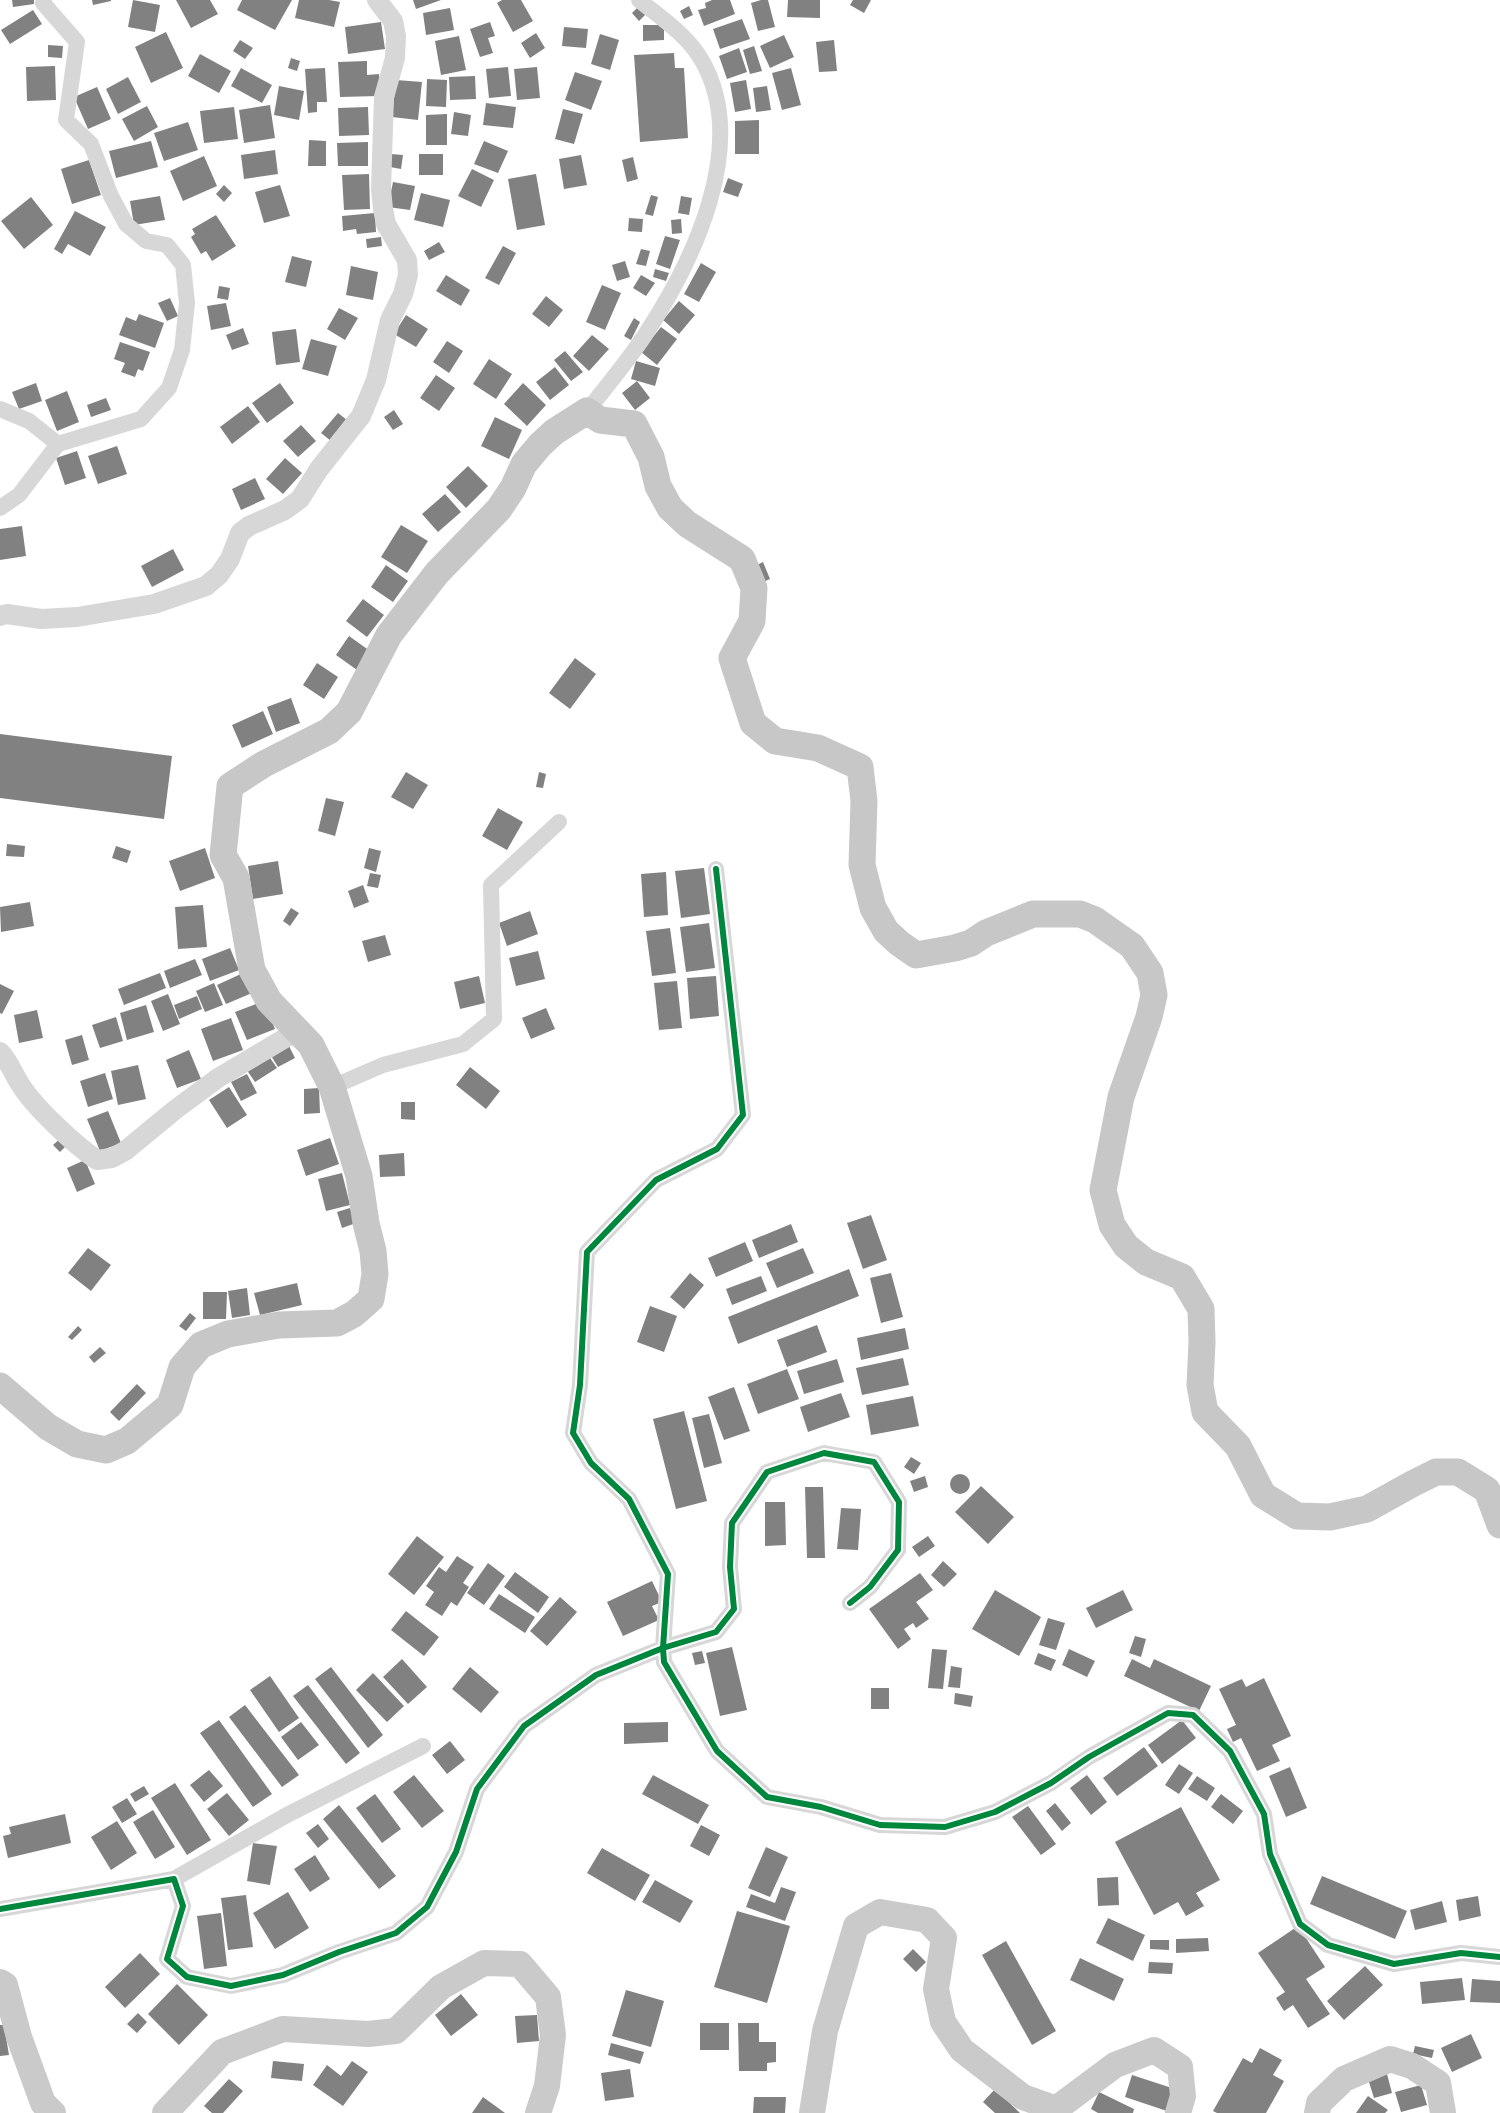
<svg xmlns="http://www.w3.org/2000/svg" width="1500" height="2113" viewBox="0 0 1500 2113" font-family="'Fira Sans',sans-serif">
<rect width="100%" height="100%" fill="#fff"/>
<path fill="#818181" d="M12 0H34V4L13 7Z
M92 0H111V1L93 5Z
M133 0 160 5 155 32 128 27Z
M176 0H210L218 14 191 28Z
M242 0H292L275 30 237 10Z
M299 0H329L340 2 334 27 295 18Z
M413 0H441L416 9Z
M502 0H521L533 21 513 32 497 3Z
M712 0H730L735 14 704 26 698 10 706 8 705 3Z
M761 0H768L775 27 758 31 751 3Z
M788 0H820V18L787 17Z
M853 0H871L864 13 850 5Z
M639 6 646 14 639 21 632 13Z
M689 6 693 15 684 19 680 11Z
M450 8 454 30 426 35 423 13Z
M33 10 42 24 10 44 1 30Z
M742 19 750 39 720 49 713 29Z
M381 22 385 49 348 54 345 27Z
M490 22 495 36 488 38 493 53 480 57 470 29Z
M643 25H664V40L643 41Z
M564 27 588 29 586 48 562 46Z
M166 32 183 68 151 83 135 47Z
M536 33 545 48 530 58 521 43Z
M600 34 619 40 610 70 591 64Z
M784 35 794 57 770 68 760 46Z
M459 36 466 70 441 75 435 41Z
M240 40 253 48 245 59 233 51Z
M834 40 837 71 819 72 816 42Z
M48 45 63 46 62 58 48 57Z
M754 46 762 71 750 74 743 50Z
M739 48 747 72 727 79 719 56Z
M674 53 675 68H684L688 138 640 142 634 55Z
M200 54 231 71 219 93 188 76Z
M291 58 300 61 297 71 288 68Z
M367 61V75L379 74V96L340 97 338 62Z
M55 66 56 100 27 101 26 67Z
M508 67 511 96 489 98 486 69Z
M537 67 540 98 517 100 514 69Z
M241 68 272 85 262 103 231 86Z
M325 68 327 102H317V112L308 113 305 69Z
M791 68 801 105 782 110 772 73Z
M575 72 602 81 591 110 565 100Z
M475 76 476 99 450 100 449 77Z
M128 77 141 102 118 114 106 89Z
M427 79 447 80 446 107 426 106Z
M396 80 422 82 418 120 392 117Z
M746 80 751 109 735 112 730 83Z
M279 86 304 91 299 120 274 115Z
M767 86 771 110 756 112 753 88Z
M97 87 111 119 88 129 74 97Z
M486 103 516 107 513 128 483 125Z
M270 105 275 138 244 143 239 110Z
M147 106 158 127 134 141 122 119Z
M234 107 238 139 204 143 200 111Z
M368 107 369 135 339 136 338 108Z
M563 109 583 114 574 144 555 139Z
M454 112 471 115 468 136 451 134Z
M447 114V145H426V115Z
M759 120V154H735V121Z
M188 122 198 150 164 161 154 133Z
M309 140 326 141V166H308Z
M151 141 158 167 116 178 109 151Z
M484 141 508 151 498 173 474 164Z
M368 142V166H338L337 143Z
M275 150 278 174 244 179 241 155Z
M391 154 403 155 401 169 390 167Z
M419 154H443V175H419Z
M581 155 587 185 564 189 559 159Z
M204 156 217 186 183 201 170 171Z
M633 157 638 179 627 182 622 160Z
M89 160 101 195 72 204 61 169Z
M472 169 494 180 481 207 458 196Z
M369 174 370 209 344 210 342 175Z
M536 174 545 225 517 230 508 179Z
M728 178 743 184 738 197 723 192Z
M393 182 415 186 410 210 388 207Z
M224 185 232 193 224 202 216 194Z
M280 185 290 216 264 223 255 192Z
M421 193 450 200 443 227 414 220Z
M651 195 658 197 653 216 645 214Z
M160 196 165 220 134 225 130 201Z
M681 196 692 198 689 215 678 213Z
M31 197 53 225 24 249 1 221Z
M75 211 106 227 90 256 68 244 62 254 54 249Z
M375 213 376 232 357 234 356 229 343 231 342 216Z
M216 215 236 246 212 261 206 251 201 254 191 237 195 234 192 229Z
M629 218 643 219 642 232 628 231Z
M681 219 682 233 672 234 671 220Z
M665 236 680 240 670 269 656 264Z
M381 237 382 246 367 248 366 239Z
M439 242 445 252 429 260 424 251Z
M503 246 516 253 499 285 485 278Z
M641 249 650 251 646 266 636 264Z
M292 256 312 261 306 287 285 282Z
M625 261 630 277 617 281 612 265Z
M701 263 716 272 699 302 684 294Z
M351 266 378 272 373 300 346 295Z
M655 269 669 273 666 281 653 277Z
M446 275 470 290 461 306 436 291Z
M641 275 655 283 646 296 633 288Z
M602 285 621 293 605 330 586 322Z
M219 286 230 288 228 300 217 298Z
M546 296 563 310 549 327 532 314Z
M170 298 178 316 167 321 158 303Z
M679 301 695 315 679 334 663 320Z
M226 303 231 326 211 330 207 306Z
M339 308 358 318 345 340 327 329Z
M139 314 164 323 155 348 119 335 126 317 136 321Z
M406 315 428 329 416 347 394 334Z
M634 318 640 322 631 340 624 336Z
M661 327 677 339 657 365 641 352Z
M243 328 249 344 232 350 226 335Z
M296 329 300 362 276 365 272 332Z
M592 335 609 349 589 371 573 356Z
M311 339 337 346 328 376 302 369Z
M447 341 463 351 449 373 433 362Z
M120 342 150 352 143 371 138 369 135 377 121 372 125 363 114 359Z
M565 351 583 372 571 381 554 360Z
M489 359 512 374 496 399 473 384Z
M636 361 660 368 655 386 631 379Z
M555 367 569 385 550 400 536 382Z
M436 375 455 388 439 411 420 398Z
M637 381 650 398 635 410 622 393Z
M36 383 42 401 19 409 12 392Z
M280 383 294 403 267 423 252 403Z
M523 383 546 405 527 426 504 404Z
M67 391 79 422 57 431 45 400Z
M106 398 111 410 91 417 87 405Z
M248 406 260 422 232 444 220 427Z
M394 410 403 424 393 430 384 417Z
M338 413 347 420 331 441 321 433Z
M495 417 522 430 509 459 481 446Z
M301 425 316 441 298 457 283 441Z
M117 446 127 474 98 484 88 456Z
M77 451 86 478 65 485 56 458Z
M285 458 302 473 283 494 266 479Z
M468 466 488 486 466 508 446 487Z
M255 478 265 499 241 510 232 489Z
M445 494 461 512 438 532 422 514Z
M401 525 428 541 407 573 381 557Z
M22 526 26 556 0 560V529Z
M173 549 184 570 152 587 141 566Z
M763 562 770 579 761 583 753 567Z
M386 565 408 581 393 602 371 587Z
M363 599 384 615 367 637 346 621Z
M349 636 370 651 357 670 336 655Z
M575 658 596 674 570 709 549 693Z
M317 663 338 677 324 699 303 685Z
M291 698 300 723 276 732 267 707Z
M263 711 273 734 242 748 232 725Z
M0 734 172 756 164 819 0 798Z
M406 772 428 785 413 809 391 797Z
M539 772 546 774 543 788 536 787Z
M326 798 344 802 335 836 318 831Z
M498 808 523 822 507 850 482 836Z
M7 844 25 846 24 857 6 856Z
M116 846 131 851 127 863 112 858Z
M205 848 215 878 180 891 169 861Z
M369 848 381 851 376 872 364 868Z
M278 861 283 894 253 899 248 866Z
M704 868 710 914 681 918 675 871Z
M666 872 668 915 644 917 641 874Z
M370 873 381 875 378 888 367 886Z
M363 885 369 902 354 908 348 891Z
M30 902 34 926 1 932 0 907Z
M203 905 207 947 178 949 175 907Z
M291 908 299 913 290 926 283 921Z
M530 911 538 934 507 946 499 923Z
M709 923 715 968 686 972 680 927Z
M670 928 676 973 652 976 646 931Z
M385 935 391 955 368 962 362 941Z
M230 948 239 970 210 981 202 959Z
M538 951 545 979 516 986 509 958Z
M195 959 202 975 170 988 164 971Z
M160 973 166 988 124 1005 118 989Z
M243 973 252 993 226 1004 217 985Z
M479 976 485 1003 460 1009 454 982Z
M716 976 719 1016 690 1019 687 978Z
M677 981 682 1028 659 1030 654 983Z
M214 983 223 1005 205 1012 196 991Z
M0 984 14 991 2 1014 0 1013Z
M168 994 180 1024 163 1031 151 1001Z
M197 996 202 1009 179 1019 174 1005Z
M264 1001 275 1029 247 1040 235 1012Z
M146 1005 154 1032 127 1040 120 1013Z
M546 1008 555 1029 531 1039 522 1018Z
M37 1010 43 1038 19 1043 14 1015Z
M116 1017 123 1041 100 1048 92 1025Z
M231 1018 243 1050 213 1061 201 1029Z
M82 1035 89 1060 72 1065 65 1040Z
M288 1044 295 1058 278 1067 270 1054Z
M189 1050 201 1079 177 1088 166 1060Z
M268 1055 277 1068 255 1082 246 1069Z
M138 1065 146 1099 118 1105 111 1071Z
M470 1067 500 1091 486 1109 456 1085Z
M105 1073 113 1099 88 1107 80 1081Z
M247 1074 257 1093 241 1101 231 1082Z
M229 1087 247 1115 227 1128 209 1100Z
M319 1088 320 1113 304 1114V1089Z
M401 1102H415V1120L401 1119Z
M108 1111 121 1143 100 1151 87 1119Z
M62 1137 68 1144 60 1152 53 1145Z
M330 1138 339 1164 306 1176 297 1150Z
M404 1153 405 1176 380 1177 379 1155Z
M85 1160 95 1184 77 1192 67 1168Z
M342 1173 350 1205 326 1211 318 1179Z
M350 1208 356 1223 342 1228 337 1212Z
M871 1215 887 1260 863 1269 847 1223Z
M791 1224 798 1242 759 1258 752 1240Z
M745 1242 753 1261 716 1277 708 1258Z
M88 1248 111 1265 91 1291 68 1273Z
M803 1248 814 1273 777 1288 766 1263Z
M849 1269 859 1296 738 1344 728 1317Z
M690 1273 704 1285 684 1309 670 1297Z
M891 1273 903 1317 881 1323 870 1278Z
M761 1276 767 1291 732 1305 726 1289Z
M297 1283 302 1305 260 1315 254 1293Z
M247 1288 250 1315 232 1318 228 1291Z
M203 1292H227L226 1319H203Z
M650 1306 677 1316 664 1352 637 1342Z
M190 1313 196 1318 186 1331 179 1326Z
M817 1325 827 1352 787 1367 777 1340Z
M78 1326 82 1330 72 1340 68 1337Z
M905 1328 909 1349 861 1360 857 1338Z
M100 1347 106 1353 94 1363 89 1357Z
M903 1358 909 1385 862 1395 856 1368Z
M837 1359 844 1382 804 1394 797 1371Z
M787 1369 799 1399 758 1414 747 1384Z
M137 1384 146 1393 119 1421 110 1412Z
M734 1387 750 1431 724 1440 708 1397Z
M841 1393 850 1417 808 1432 800 1407Z
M913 1396 919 1426 871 1435 866 1405Z
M684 1411 707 1501 676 1509 653 1419Z
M709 1414 722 1463 704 1468 692 1418Z
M911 1457 921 1463 914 1474 904 1467Z
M950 1484a10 10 0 1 1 20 0a10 10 0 1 1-20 0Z
M925 1476 928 1487 914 1492 910 1481Z
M981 1486 1014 1517 988 1544 955 1512Z
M805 1487H823L825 1558H807Z
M765 1502H785L786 1545 765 1546Z
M841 1508 861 1509 858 1550 837 1549Z
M417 1536 444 1557 414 1595 388 1574Z
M928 1536 935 1546 919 1557 912 1547Z
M457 1556 474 1567 463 1583 469 1587 457 1606 451 1602 442 1616 425 1605 434 1592 426 1586 439 1567 446 1572Z
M943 1561 957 1574 944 1587 931 1575Z
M488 1563 505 1576 484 1605 467 1593Z
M515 1572 549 1597 538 1613 504 1587Z
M920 1573 933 1590 916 1602 929 1619 916 1628 913 1623 904 1629 911 1639 898 1649 869 1609Z
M652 1581 662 1602 652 1606 659 1620 623 1636 607 1602Z
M995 1590 1041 1617 1019 1656 972 1629Z
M1123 1590 1133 1610 1096 1628 1086 1608Z
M499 1594 535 1617 525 1633 489 1609Z
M560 1597 577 1612 547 1646 530 1631Z
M406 1611 439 1637 424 1656 391 1630Z
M1048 1618 1065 1623 1056 1650 1039 1645Z
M1135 1636 1146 1639 1141 1657 1129 1653Z
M732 1647 747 1710 720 1716 706 1653Z
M932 1649 947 1650 943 1689 928 1688Z
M1069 1649 1095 1661 1087 1677 1062 1665Z
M702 1651 705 1663 695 1665 692 1653Z
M1038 1653 1056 1660 1051 1671 1034 1664Z
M402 1659 427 1687 408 1704 383 1677Z
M1132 1659 1150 1668 1154 1659 1211 1686 1199 1711 1124 1676Z
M951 1666 962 1668 960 1688 948 1687Z
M331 1667 383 1735 368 1748 315 1679Z
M470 1667 499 1692 481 1713 452 1689Z
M373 1673 404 1706 387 1722 356 1690Z
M270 1676 299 1718 279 1732 250 1690Z
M1264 1678 1291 1736 1272 1745 1280 1761 1257 1771 1241 1738 1233 1742 1227 1729 1236 1725 1219 1689 1242 1679 1246 1687Z
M308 1685 360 1753 346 1764 293 1696Z
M871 1688H889V1709H871Z
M955 1693 973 1696 971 1707 954 1704Z
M245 1705 299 1775 282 1787 229 1717Z
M219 1720 272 1794 253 1807 200 1733Z
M1182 1720 1196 1738 1162 1764 1148 1745Z
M301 1722 319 1745 298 1760 281 1737Z
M668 1722V1742L624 1744V1723Z
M450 1741 465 1760 447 1774 432 1755Z
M1144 1747 1158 1766 1117 1796 1103 1778Z
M1179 1764 1193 1773 1179 1794 1165 1785Z
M1290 1767 1307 1808 1286 1817 1269 1776Z
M209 1770 223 1786 204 1802 190 1785Z
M414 1775 444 1811 422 1828 393 1792Z
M653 1775 709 1805 698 1824 642 1794Z
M1087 1775 1107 1802 1091 1815 1070 1788Z
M1197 1776 1215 1788 1207 1801 1188 1789Z
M175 1783 211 1840 187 1855 151 1798Z
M144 1786 149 1794 135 1802 130 1794Z
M227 1793 249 1820 229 1836 207 1809Z
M375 1794 401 1829 382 1843 356 1808Z
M1221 1794 1243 1811 1233 1824 1211 1807Z
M127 1798 137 1814 122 1823 112 1807Z
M1055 1803 1071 1823 1062 1831 1046 1811Z
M339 1805 396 1876 379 1889 323 1819Z
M1028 1806 1056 1844 1041 1855 1012 1817Z
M1181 1807 1220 1880 1196 1893 1204 1906 1186 1916 1178 1902 1154 1915 1115 1842Z
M153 1810 175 1847 155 1859 133 1822Z
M65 1814 71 1843 8 1858 3 1836 11 1834 9 1827Z
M117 1821 137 1853 111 1870 91 1837Z
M318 1824 329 1839 318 1848 306 1833Z
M701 1825 720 1835 709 1856 690 1846Z
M253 1843 277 1846 270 1885 247 1881Z
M766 1847 788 1857 770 1897 748 1888Z
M602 1848 650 1875 635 1901 587 1873Z
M315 1855 330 1879 310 1892 294 1869Z
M1322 1876 1407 1911 1395 1939 1310 1904Z
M1118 1877 1119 1905 1098 1906 1097 1878Z
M655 1880 693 1901 680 1923 642 1902Z
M781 1887 796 1892 785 1921 746 1907 751 1894 775 1903Z
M288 1892 309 1928 275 1949 253 1913Z
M246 1895 253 1947 228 1950 221 1898Z
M1478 1896 1481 1916 1459 1921 1456 1900Z
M1442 1901 1447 1922 1415 1930 1410 1910Z
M737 1911 790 1926 767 2003 714 1987Z
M221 1913 227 1966 204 1969 197 1916Z
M1108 1918 1145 1935 1133 1961 1096 1943Z
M1298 1926 1325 1967 1306 1979 1330 2014 1308 2028 1293 2005 1284 2011 1276 1998 1285 1992 1258 1953Z
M1208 1938 1209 1951 1176 1953V1939Z
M1150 1940H1169V1950L1150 1949Z
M1006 1941 1056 2031 1032 2045 982 1955Z
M913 1949 926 1962 916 1972 903 1959Z
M140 1953 160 1974 125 2008 105 1987Z
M1080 1958 1124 1979 1114 2001 1070 1980Z
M1149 1962 1173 1963 1172 1974 1148 1973Z
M1365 1966 1383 1985 1344 2020 1327 2001Z
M1462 1978 1465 2000 1422 2004 1420 1982Z
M1472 1979 1500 1981V2003L1470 2002Z
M177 1984 208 2015 179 2045 148 2014Z
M626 1990 664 2001 651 2047 612 2036Z
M461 1994 478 2015 451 2036 435 2015Z
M138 2013 147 2022 137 2033 127 2024Z
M537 2015 539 2041 517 2043 515 2016Z
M700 2023H729V2050H700Z
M738 2023H759V2042H776V2062L767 2063V2071H739Z
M0 2025H4L9 2055 0 2056Z
M1471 2034 1482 2058 1452 2072 1441 2048Z
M611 2043 644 2052 640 2064 608 2055Z
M1415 2046 1434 2050 1432 2058 1413 2054Z
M1260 2048 1282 2060 1273 2075 1284 2081 1266 2113H1217L1213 2111 1243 2058 1252 2063Z
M273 2061 304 2064 302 2081 271 2078Z
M352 2061 368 2072 343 2106 313 2085 327 2065 341 2076Z
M630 2069 634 2097 605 2101 601 2073Z
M1387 2074 1392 2093 1374 2098 1368 2079Z
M1132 2075 1175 2089 1167 2111 1125 2097Z
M229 2079 243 2091 223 2113H212L204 2106Z
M1421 2085 1427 2105 1401 2112 1395 2092Z
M995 2089 1020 2113H995L983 2102Z
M1099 2092 1134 2109 1133 2113H1098L1091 2109Z
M1368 2096 1388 2110 1385 2113H1356Z
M483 2097 505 2113H472Z
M754 2097H786L785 2113H753Z"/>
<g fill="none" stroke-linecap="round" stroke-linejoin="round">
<path stroke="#d7d7d7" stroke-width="16" d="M44 0 43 3 77 42 66 120 91 144 111 196 126 224 146 241 167 245 183 265 187 303 182 350 169 388 141 419 58 444
M0 409 29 421 58 444 19 495 0 508
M587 411C607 386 627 362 645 335 693 262 751 143 701 59 686 34 661 18 639 0
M716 869 743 1115 717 1149 656 1180 587 1252 580 1385 573 1433 591 1463 629 1499 668 1574 663 1648 664 1662 717 1751 767 1797 821 1807 880 1825 945 1827 995 1812 1051 1783 1089 1757 1168 1713 1193 1715 1230 1751 1264 1814 1270 1854 1300 1924 1328 1945 1394 1964 1461 1953 1500 1957
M332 1087 383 1065 463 1044 494 1019 491 885 559 822
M174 1879 287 1815 423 1746
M0 1909 174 1879 183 1906 167 1959 187 1977 231 1986 283 1975 339 1952 396 1933 427 1907 456 1852 477 1789 524 1726 596 1675 663 1648 716 1632 734 1609 730 1567 732 1523 767 1472 824 1453 874 1462 899 1502 898 1550 870 1587 850 1603"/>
<path stroke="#d7d7d7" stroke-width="20" d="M0 616 7 614 41 619 77 617 154 604 206 586 219 575 230 559 240 533 249 526 285 510 300 499 319 469 361 416 376 380 390 320 403 294 408 275 407 260 386 224 383 209 381 189 384 97 395 58 396 36 393 21 377 0
M0 1052C9 1061 13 1073 20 1084 34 1107 75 1145 97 1160L112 1158 125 1151 176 1109 218 1078 297 1031"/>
<path stroke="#cacaca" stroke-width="26" d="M0 1982 5 1985 19 2037 43 2103 53 2113
M165 2113 222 2052 283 2029 368 2034 396 2031 441 1987 484 1963 520 1964 548 1997 553 2035 547 2086 538 2113
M812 2113 825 2031 856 1926 880 1912 927 1920 944 1938 936 1989 943 2022 962 2050 1023 2097 1056 2109 1115 2065 1154 2050 1180 2067 1183 2096 1178 2113
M1317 2113 1319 2103 1344 2079 1390 2059 1412 2066 1438 2083 1443 2113"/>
<path stroke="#c7c7c7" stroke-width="27" d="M0 1386 48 1427 77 1444 106 1450 127 1441 170 1405 182 1367 201 1345 228 1334 279 1325 337 1323 354 1314 371 1299 375 1274 373 1251 366 1223 359 1176 332 1087 311 1045 269 1001 252 970 236 878 223 855 230 786 264 764 329 731 349 712 389 635 437 573 499 509 513 488 524 464 540 445 554 432 587 411 600 420 634 424 651 457 658 486 670 508 687 524 742 559 754 588 752 621 732 658 753 723 775 741 818 748 860 767 864 801 862 865 873 908 886 931 899 943 916 955 955 948 971 943 986 933 1033 914H1080L1095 920 1132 946 1150 973 1154 995 1149 1017 1121 1097 1103 1190 1112 1225 1126 1246 1146 1262 1182 1277 1201 1309 1202 1342 1200 1385 1205 1412 1238 1446 1263 1495 1297 1516 1330 1517 1367 1509 1412 1484 1436 1472H1458L1487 1490 1500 1525"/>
<g stroke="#fff" stroke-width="10">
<path id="cycleway" d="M716 869 743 1115 717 1149 656 1180 587 1252 580 1385 573 1433 591 1463 629 1499 668 1574 663 1648 664 1662 717 1751 767 1797 821 1807 880 1825 945 1827 995 1812 1051 1783 1089 1757 1168 1713 1193 1715 1230 1751 1264 1814 1270 1854 1300 1924 1328 1945 1394 1964 1461 1953 1500 1957
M0 1909 174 1879 183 1906 167 1959 187 1977 231 1986 283 1975 339 1952 396 1933 427 1907 456 1852 477 1789 524 1726 596 1675 663 1648 716 1632 734 1609 730 1567 732 1523 767 1472 824 1453 874 1462 899 1502 898 1550 870 1587 850 1603"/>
</g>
<use href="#cycleway" stroke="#00873e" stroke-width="6"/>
</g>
</svg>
